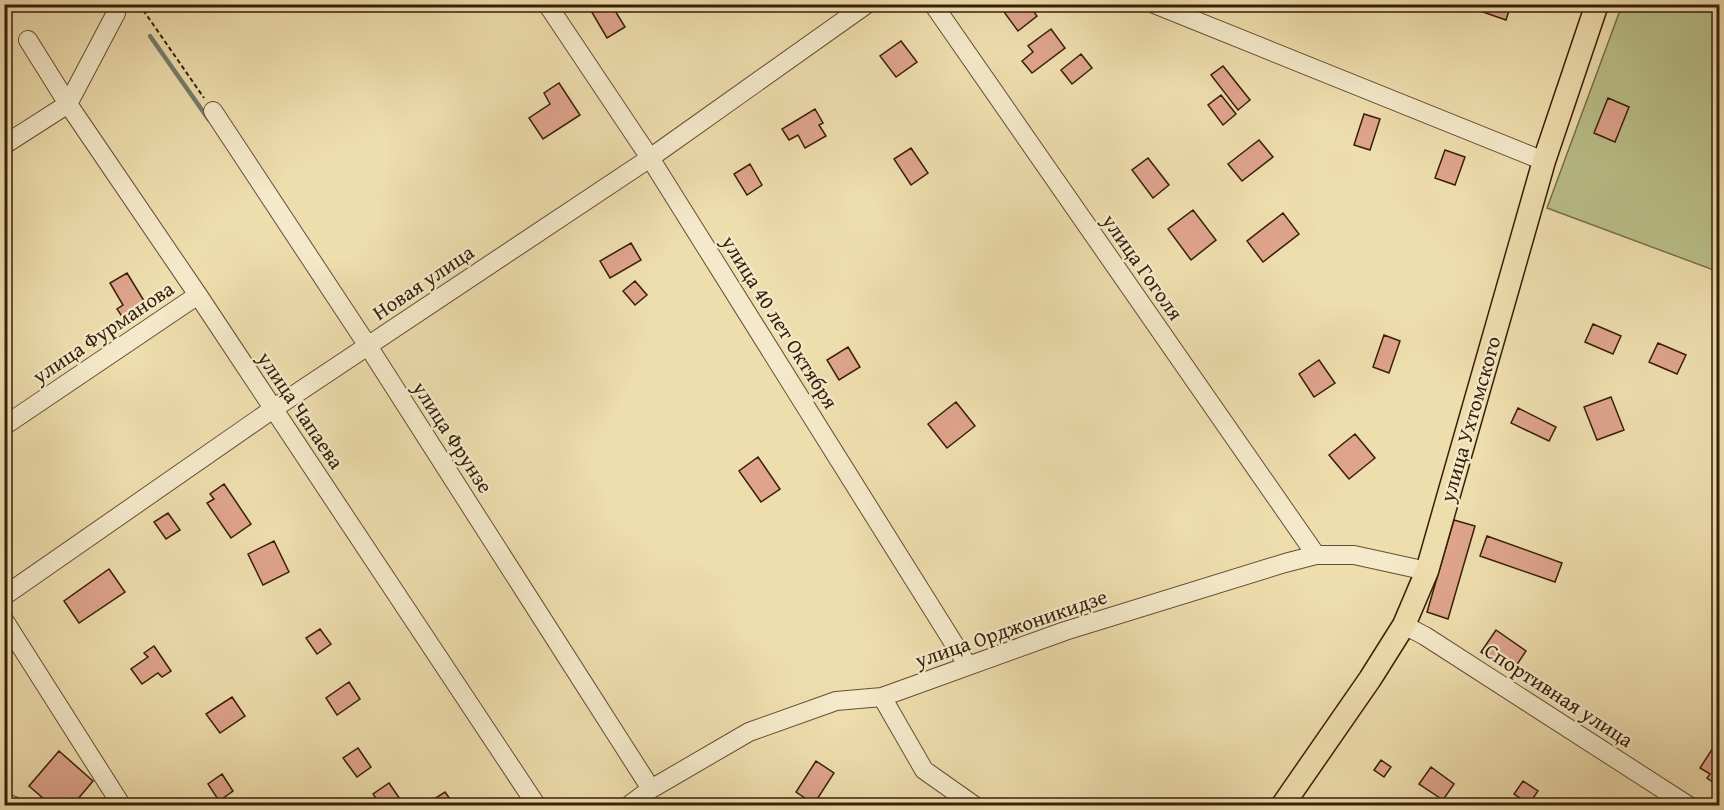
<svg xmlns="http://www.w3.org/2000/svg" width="1724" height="810" viewBox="0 0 1724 810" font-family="'Gentium Book Plus',serif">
<rect width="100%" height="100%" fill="#eeddad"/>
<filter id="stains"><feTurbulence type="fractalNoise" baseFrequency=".00333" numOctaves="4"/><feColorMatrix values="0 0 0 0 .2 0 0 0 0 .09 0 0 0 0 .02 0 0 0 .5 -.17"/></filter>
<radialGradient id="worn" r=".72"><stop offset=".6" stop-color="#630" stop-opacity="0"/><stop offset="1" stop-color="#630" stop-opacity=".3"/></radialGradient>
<path fill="#bac089" stroke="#787049" stroke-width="1.5" d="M1622 5H1719V272L1547 208Z"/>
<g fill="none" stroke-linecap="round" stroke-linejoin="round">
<path stroke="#737c6e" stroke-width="4.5" d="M150 36 209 120"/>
</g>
<path fill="#dea48c" stroke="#371f09" stroke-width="1.5" d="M587 4H611L625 27 607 38Z
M1014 4H1028L1037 16 1018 31 1004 12Z
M1486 4H1511L1506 20 1483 12Z
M1051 29 1065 48 1032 73 1022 61 1033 52 1028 46Z
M901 41 917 62 896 77 880 56Z
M1081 54 1092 68 1072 84 1061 70Z
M1223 66 1250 100 1238 110 1211 75Z
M559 83 580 115 543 139 529 118 550 104 544 93Z
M1221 95 1236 114 1223 125 1208 105Z
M1608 98 1629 107 1615 142 1594 133Z
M815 109 823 123 819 125 826 136 805 148 798 135 789 140 782 129Z
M1364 114 1380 119 1370 150 1354 145Z
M1259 140 1273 157 1242 181 1228 164Z
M911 148 928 173 911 185 894 159Z
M1445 150 1465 157 1455 185 1435 178Z
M1148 158 1169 185 1153 198 1132 170Z
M750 164 762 185 747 195 734 174Z
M1193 210 1216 240 1191 260 1168 229Z
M1283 213 1299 234 1263 262 1247 241Z
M631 243 641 260 610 278 600 261Z
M127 273 146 304 123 318 117 309 123 305 110 283Z
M635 281 647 295 635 305 623 291Z
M1593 324 1621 336 1613 354 1585 342Z
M1384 335 1400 341 1389 373 1373 367Z
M1658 343 1686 355 1677 374 1649 362Z
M848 347 860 367 839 380 827 360Z
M1319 360 1335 383 1314 397 1299 374Z
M1611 397 1624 430 1597 440 1584 407Z
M956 402 975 426 947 448 928 424Z
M1518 408 1556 427 1549 441 1511 423Z
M1355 434 1375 458 1349 479 1329 455Z
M758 457 780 489 761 502 739 471Z
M224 484 251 524 231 538 207 503 214 499 210 494Z
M168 513 180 530 166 539 154 522Z
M1454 520 1475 526 1448 619 1427 612Z
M1487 536 1562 563 1555 582 1480 556Z
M274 541 289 572 263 585 248 554Z
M109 569 125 592 79 623 64 601Z
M320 629 331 644 317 654 306 638Z
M1496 630 1526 651 1512 672 1481 652Z
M154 646 171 671 162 677 158 673 142 684 131 669 148 657 144 653Z
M349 682 360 699 337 715 326 698Z
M232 697 245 716 220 733 206 714Z
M1720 737V781L1716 779 1714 783 1707 778 1710 774 1700 768Z
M358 748 371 767 357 777 343 758Z
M59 751 93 781 72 806H52L29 786Z
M1381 760 1391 767 1384 777 1374 770Z
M816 761 834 773 814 804 796 792Z
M1431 767 1454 784 1443 800 1419 784Z
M222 774 233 791 219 801 208 784Z
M1523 781 1538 791 1529 804 1514 794Z
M389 783 402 802 398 806H381L373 794Z
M445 792 455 806H434L431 801Z"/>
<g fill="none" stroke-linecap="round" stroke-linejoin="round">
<g stroke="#654e32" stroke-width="20">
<path id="minor" d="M547 4 650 158 968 666
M933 4 1316 555
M1154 4 1544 161
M28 40 68 104 198 295 537 806
M213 111 368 346 651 789
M4 145 68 104 116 13
M4 426 198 295
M4 596 273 409 650 158 867 4
M4 620 122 806
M1404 625 1425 636 1689 806
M882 697 924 770 975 806
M4 802 14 806
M628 806 651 789 749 732 836 701 882 697 1065 631 1285 563 1316 555H1354L1427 571"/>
</g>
<g stroke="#371f09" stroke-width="25">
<path id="major" d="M1282 806 1370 679 1404 625 1427 571 1544 161 1597 4"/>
</g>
<path stroke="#371f09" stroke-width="2" stroke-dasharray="4.5 3" stroke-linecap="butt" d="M139 4 204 98"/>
<use href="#minor" stroke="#f4e9ca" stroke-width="18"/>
<use href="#major" stroke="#eeddad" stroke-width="22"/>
</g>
<g text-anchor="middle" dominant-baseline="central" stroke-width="4.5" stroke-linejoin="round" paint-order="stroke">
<g font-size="21" fill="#371f09" stroke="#f4e9ca">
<text transform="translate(1143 267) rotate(55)">улица Гоголя</text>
<text transform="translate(423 282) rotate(-34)">Новая улица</text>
<text transform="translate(780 322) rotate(58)">улица 40 лет Октября</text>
<text transform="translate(103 332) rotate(-34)">улица Фурманова</text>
<text transform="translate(301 410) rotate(56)">улица Чапаева</text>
<text transform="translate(1470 419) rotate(-74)">улица Ухтомского</text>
<text transform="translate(453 437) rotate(57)">улица Фрунзе</text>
<text transform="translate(1011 628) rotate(-19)">улица Орджоникидзе</text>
<text transform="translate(1559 695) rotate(33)">Спортивная улица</text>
</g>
</g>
<rect width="1724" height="810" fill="none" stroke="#eeddad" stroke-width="24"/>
<rect x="6" y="6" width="1712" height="798" fill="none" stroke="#371f09" stroke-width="3"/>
<rect x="12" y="12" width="1700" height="786" fill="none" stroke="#371f09" stroke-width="1.5"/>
<rect width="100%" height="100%" filter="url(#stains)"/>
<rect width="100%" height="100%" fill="url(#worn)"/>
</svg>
